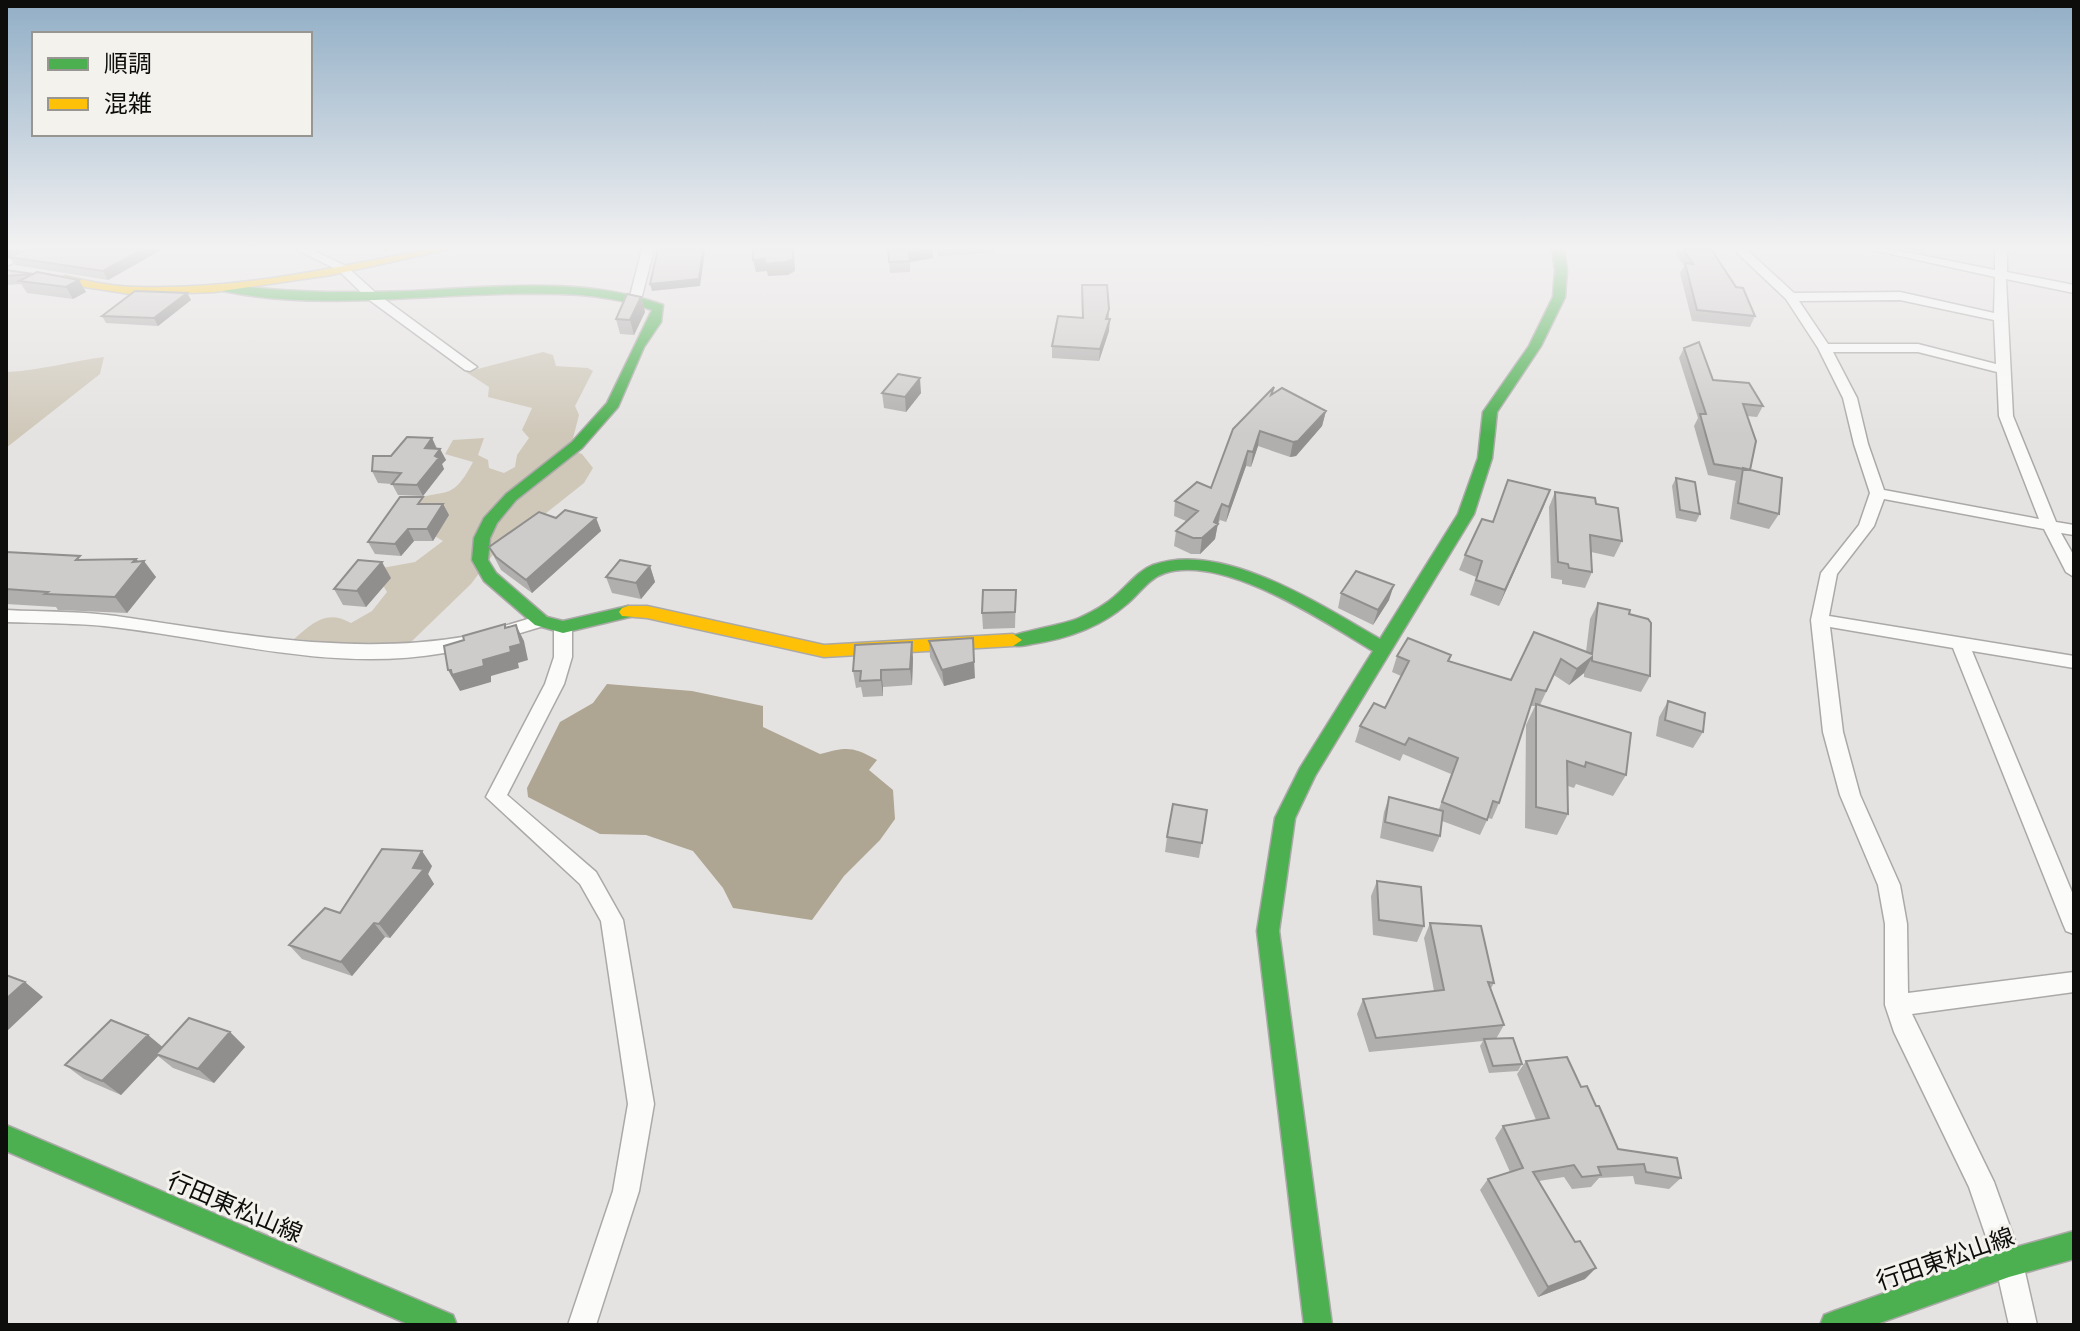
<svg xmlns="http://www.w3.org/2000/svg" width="2080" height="1331" viewBox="0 0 2080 1331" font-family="Overpass,'Noto Sans JP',sans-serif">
<rect width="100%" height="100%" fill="#e5e3e1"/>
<path fill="#cfc8b9" d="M543 352 553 355 556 366 588 368 593 371 575 406 579 415 570 450 582 454 593 468 584 483 492 556 471 584 412 641 393 648 294 639C313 623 326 609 351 623L372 611 387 592 378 577 382 568 415 562 443 541 433 535 408 503C444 485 450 506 473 462L445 454 453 440 484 438 478 455 488 460 489 468 504 473 515 467 517 455 529 438 522 430 532 408 488 397 489 387 466 372Z
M104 357 100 374 6 448V372C39 371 71 361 104 357Z"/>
<path fill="#aea593" d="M607 684 692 691 763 706V727L820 754C847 747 852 746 877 760L869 770 893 790 895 819 880 840 844 876 812 920 733 908 723 888 693 851 646 835 600 834 528 797 527 788 560 722 593 703Z"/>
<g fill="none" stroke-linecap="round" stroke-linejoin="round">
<g stroke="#aba9a8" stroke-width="3">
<path id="street" d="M30 249H46L6 266V259Z
M295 249H310L346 266 376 293 477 367 470 371 465 370 368 299 338 270Z
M642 249H654L642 296 636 300 630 296Z
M1733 249H1746L1794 293 1900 292 1994 313 1995 277 1868 249H1891L1995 270V249H2007V272L2074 285V293L2006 279 2013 416 2056 522 2074 525V535L2061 533 2074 556V577L2066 572 2044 529 1884 499 1874 526 1837 574 1829 616 2074 656V668L1972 651 2074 897V934L2066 931 2063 924 1953 648 1830 627 1843 732 1860 795 1900 885 1907 924 1908 993 2074 972V992L1912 1014 1994 1182 2023 1263 2037 1325H2009L1995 1263 1969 1187 1894 1032 1885 1005V924L1878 885 1840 795 1823 732 1811 620 1821 573 1859 525 1870 493 1854 444 1843 398 1818 348 1786 299ZM1900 300 1994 320 1996 364 1918 344H1828L1799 301ZM1833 352H1918L1997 372 1999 416 2039 519 1884 490 1868 444 1857 398Z
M6 610C43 612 80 611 116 616 235 633 349 657 469 636L478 642C471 651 455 651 444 653 330 673 217 638 104 626 71 623 39 623 6 622Z
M541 615 547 617 550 621 547 625 497 640 488 634 491 630Z
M563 621 572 627V657L564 684 507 795 596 872 623 920 654 1104 639 1191 596 1325H568L613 1191 628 1104 601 921 580 884 486 797 545 684 554 657V627Z"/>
</g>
<g stroke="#aba9a8" stroke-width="3">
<path id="fast" d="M1552 249H1564L1567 270 1565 297 1541 346 1497 412 1492 458 1474 514 1315 776 1295 818 1279 931 1332 1325H1304L1257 931 1275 818 1300 768 1373 651C1323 621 1224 554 1165 573 1149 578 1139 594 1127 604 1101 627 1066 639 1032 644 1022 646 1011 649 1004 640 1010 633 1064 625 1079 618 1092 612 1105 605 1115 596 1128 585 1138 571 1153 565 1223 540 1322 606 1380 639L1458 514 1478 458 1483 412 1529 346 1553 297 1555 270Z
M227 284C288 293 348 293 410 291 493 287 583 276 663 305L661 322 644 347 618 407 582 448 516 500 497 523 490 538 488 560 496 573 547 617 563 621 628 606 634 608 637 612 634 616 563 633 535 625 484 581 472 560 474 538 484 518 506 494 572 442 607 403 652 310C604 292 553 293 502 294 410 296 314 310 223 291V285Z
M6 1125 453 1315 457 1325H410L6 1151Z
M2074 1231V1259L2009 1277 1874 1325H1820L1824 1315 1834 1311 2009 1249Z"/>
</g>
<g stroke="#aba9a8" stroke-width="3">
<path id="slow" d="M429 249H451L331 275 215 292 137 295 65 284 59 280 65 276C89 281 113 287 138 287 236 290 333 268 429 249Z
M628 606H647L824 645 1013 634 1022 640 1013 646 824 657 647 618 622 616 619 612 622 608Z"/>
</g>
<use href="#street" fill="#fbfbfa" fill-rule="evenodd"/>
<use href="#fast" fill="#4caf50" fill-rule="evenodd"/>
<use href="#slow" fill="#ffc107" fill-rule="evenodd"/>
</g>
<path fill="#b1afae" d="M28 249H163L108 280 15 265 9 257Z
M888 249 933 258 910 262V272L890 273Z
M937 249H994V253L938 256Z
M1679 249H1711L1755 316 1750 327 1692 321 1680 273 1684 266 1676 255Z
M6 270 33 274 86 292 73 299 27 293 21 284 6 285Z
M1082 285 1109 309V331L1099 361 1052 358V346L1082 318Z
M187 293 191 300 158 326 106 323 102 316Z
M641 297 645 312 634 335 620 334 616 319Z
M1684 348 1713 380 1763 406 1757 417 1747 416 1750 470 1779 514 1769 529 1730 519 1735 484 1736 481 1708 475 1694 426 1698 418 1679 358Z
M882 393H921L906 412 884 408Z
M1273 394 1326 411 1322 426 1296 456 1290 457 1258 446 1251 467 1246 466 1226 522 1220 520 1217 526 1215 539 1200 554H1191L1174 546 1176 531 1186 521 1174 516 1175 501 1211 488Z
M432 438 437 448 440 449 446 460 442 464 444 469 423 496 398 495 392 484 378 483 372 471 391 456Z
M1676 478 1700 514 1696 522 1676 518 1672 486Z
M1550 490 1499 606 1470 595 1476 577 1459 570 1465 555 1493 522Z
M1555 492 1596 504 1622 541 1614 557 1591 552 1592 572 1585 588 1562 584V580L1551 578 1549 507Z
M426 504H443L449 515 433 541H414L401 556 375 554 368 542Z
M556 518H596L601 531 532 593 501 570 489 547Z
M6 552 83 560 136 559 156 577 127 613 58 610 56 607 6 604Z
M650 566 655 582 641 599 612 593 606 577Z
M391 578 366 607 343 605 334 589Z
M1016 590 1015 628 983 629 982 613Z
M1341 593 1389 600 1373 625 1338 608Z
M1598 603 1629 614 1650 676 1641 692 1584 677V673L1569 685 1554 675 1540 705 1626 775 1613 796 1576 784 1574 788 1568 786V814L1557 835 1525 828 1526 725 1535 706H1530L1499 803 1492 819 1488 818 1480 835 1442 821 1440 836 1433 852 1380 838 1384 812 1389 797 1439 809 1451 774 1403 754 1400 761 1355 742 1360 726 1385 708 1401 676 1392 672 1397 656 1451 655 1449 661 1511 680 1534 632 1586 652 1590 619Z
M929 641 975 678 944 686 930 657Z
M913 658 912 685 883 687V696L863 697 861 687 856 688 853 671Z
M1668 701 1703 732 1693 748 1656 736 1659 717Z
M1207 810 1199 858 1165 852 1167 837Z
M432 866 428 874 434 884 390 938 385 937 352 976 302 959 289 945 340 913Z
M1377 881 1424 926 1417 942 1373 935 1371 896Z
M1430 923 1494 983 1490 990 1504 1025 1496 1039 1522 1064 1518 1071 1489 1073 1480 1046 1483 1041 1369 1052 1357 1014 1363 999 1434 991 1424 938Z
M230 1032 245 1047 214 1083 173 1068 158 1056 121 1095 84 1079 65 1065 148 1035 162 1047Z
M1526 1061 1581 1087 1596 1106 1618 1149 1681 1178 1669 1189 1635 1184 1633 1176 1599 1178 1591 1187 1572 1189 1564 1177 1539 1181 1585 1279 1538 1297 1480 1190 1488 1179 1510 1172 1495 1138 1503 1126 1536 1120 1517 1074Z"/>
<path fill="#908f8d" d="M6 249H23L6 258Z
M143 249H163L108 280 103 271Z
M703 249H704L705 252 700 286 652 291 650 284Z
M793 249H794L795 271 788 275 768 276 767 271 756 272 753 260 765 259Z
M925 249H933V258L910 262 909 252Z
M79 280 86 292 73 299 66 287Z
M187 293 191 300 158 326 154 318Z
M641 297 645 312 634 335 630 320Z
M1110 319 1109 331 1099 361 1100 349Z
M920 378 921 393 906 412 905 397Z
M1326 411 1322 426 1296 456 1290 457 1293 442Z
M1260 431 1258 446 1251 467 1253 452Z
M432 438 437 450 425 448Z
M440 449 446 460 442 464 444 469 423 496 417 485Z
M1248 451 1246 466 1226 522 1229 507Z
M1550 490 1544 506 1499 606 1505 590Z
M443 504 449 515 433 541 427 529Z
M1222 504 1215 539 1200 554 1202 538 1214 522Z
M596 518 601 531 532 593 526 580Z
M408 529 414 541 401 556 395 544Z
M136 559 141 566 144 561 156 577 127 613 115 597Z
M382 562 391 578 366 607 357 591Z
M650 566 655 582 641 599 636 583Z
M1394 585 1389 600 1373 625 1378 610Z
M516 625 524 641 528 660 518 663 519 668 491 676V682L460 691 448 670 483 660Z
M973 638 975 678 944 686 942 670Z
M912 642 913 658 912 685 910 669Z
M1592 657 1584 673 1569 685 1577 669Z
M881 670 883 687V696L881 680Z
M422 851 432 866 428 874 434 884 390 938 379 924Z
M374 923 385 937 352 976 341 962Z
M25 982 43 997 6 1032V999Z
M230 1032 245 1047 214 1083 198 1069Z
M148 1035 165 1049 156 1054 158 1056 121 1095 102 1081Z
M1596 1268 1585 1279 1538 1297 1548 1287Z"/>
<path fill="#ceccca" stroke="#908f8d" stroke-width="2" d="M28 249H143L103 271 9 257Z
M658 249H703L699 279 650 284Z
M753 249H793V259L786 262 766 264 765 259 753 260Z
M888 249H925L909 252 910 261 889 262Z
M1683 249H1711L1736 287 1743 288 1755 316 1697 310 1685 263 1693 264Z
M6 270 33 274 6 276Z
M37 272 79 280 66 287 19 281Z
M1082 285H1107L1109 309 1106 319H1110L1100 349 1052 346 1058 316 1083 318Z
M135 291 187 293 154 318 102 316Z
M627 294 641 297 630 320 616 319Z
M1699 342 1713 380 1749 383 1763 406 1743 404 1756 441 1750 470 1714 464 1700 414H1706L1684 348Z
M898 374 920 378 905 397 882 393Z
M1274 387 1271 395 1282 388 1326 411 1298 441 1293 442 1260 431 1253 452 1248 451 1229 507 1222 504 1214 522 1218 524 1202 538H1193L1176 531 1198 511 1175 501 1197 482 1211 488 1233 429Z
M407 437 432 438 425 448 440 449 435 456 439 458 417 485 392 484 401 473 372 471 373 456H391Z
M1743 468 1782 478 1779 514 1738 503Z
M1676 478 1695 482 1700 514 1680 510Z
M1508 480 1550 490 1505 590 1476 580 1482 561 1465 555 1482 519 1493 522Z
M1555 492 1595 498 1596 504 1618 508 1622 541 1590 535 1592 572 1569 568 1568 564 1558 562Z
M400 497H423L418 504H443L427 529H408L395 544 368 542Z
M565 510 596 518 526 580 496 557 489 547 539 512 556 518Z
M6 552 80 556 76 560 136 559 133 562 144 561 115 597 45 594 48 592 6 589Z
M358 560 382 562 357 591 334 589Z
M620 560 650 566 636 583 606 577Z
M1356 571 1394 585 1378 610 1341 593Z
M983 590H1016L1015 612 982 613Z
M1598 603 1630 610 1629 614 1648 619 1651 623 1650 676 1592 661V657L1577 669 1561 659 1546 691 1536 689 1499 803 1493 801 1487 820 1442 802 1458 758 1409 738 1405 745 1360 726 1374 703 1385 708 1409 661 1397 656 1408 638 1451 655 1448 661 1511 680 1534 632 1592 654Z
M505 624V628L516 625 521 644 510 647 511 652 483 660 484 666 452 675 451 670H448L444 646 464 640 463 636Z
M973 638 974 662 942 670 929 641Z
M912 642 910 669 881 670V680L860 681 861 671H853L855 645Z
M1668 701 1705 713 1703 732 1665 720Z
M1536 704 1631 733 1626 775 1586 762 1585 767 1567 761 1568 814 1536 807Z
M1389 797 1443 811 1440 836 1385 822Z
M1173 804 1207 810 1202 843 1167 837Z
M382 849 422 851 413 868 424 869 379 924 374 923 341 962 289 945 325 908 340 913Z
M1377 881 1421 887 1424 926 1379 920Z
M1430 923 1481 926 1494 983 1488 982 1504 1025 1376 1038 1363 999 1444 990Z
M6 975 25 982 6 999Z
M189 1018 230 1032 198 1069 156 1054Z
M111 1020 148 1035 102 1081 65 1065Z
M1513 1038 1522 1064 1493 1066 1484 1039Z
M1567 1057 1581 1087 1587 1086 1596 1106H1599L1618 1149 1677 1158 1681 1178 1646 1172 1644 1164 1598 1167 1601 1175 1582 1177 1574 1165 1533 1172 1575 1242 1580 1241 1596 1268 1548 1287 1488 1179 1523 1168 1503 1126 1549 1118 1526 1061Z"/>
<linearGradient id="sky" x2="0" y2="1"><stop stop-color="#91aec6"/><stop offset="0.57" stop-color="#f3f2f2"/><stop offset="1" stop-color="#f3f2f2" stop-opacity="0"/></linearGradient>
<rect width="2080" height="435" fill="url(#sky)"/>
<g text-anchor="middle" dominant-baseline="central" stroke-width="6" stroke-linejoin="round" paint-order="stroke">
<g font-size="24" fill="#0d0d0b" stroke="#f3f2ed">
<text transform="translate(234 1209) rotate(23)">行田東松山線</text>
<text transform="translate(1946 1261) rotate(-19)">行田東松山線</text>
</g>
</g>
<rect width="2080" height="1331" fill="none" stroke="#0d0d0b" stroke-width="16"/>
<rect x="32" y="32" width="280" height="104" fill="#f3f2ed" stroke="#979693" stroke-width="2"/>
<rect x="48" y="58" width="40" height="12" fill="#4caf50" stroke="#979693" stroke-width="2"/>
<text x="104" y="72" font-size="24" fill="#0d0d0b">順調</text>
<rect x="48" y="98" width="40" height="12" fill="#ffc107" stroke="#979693" stroke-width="2"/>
<text x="104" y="112" font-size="24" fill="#0d0d0b">混雑</text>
</svg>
